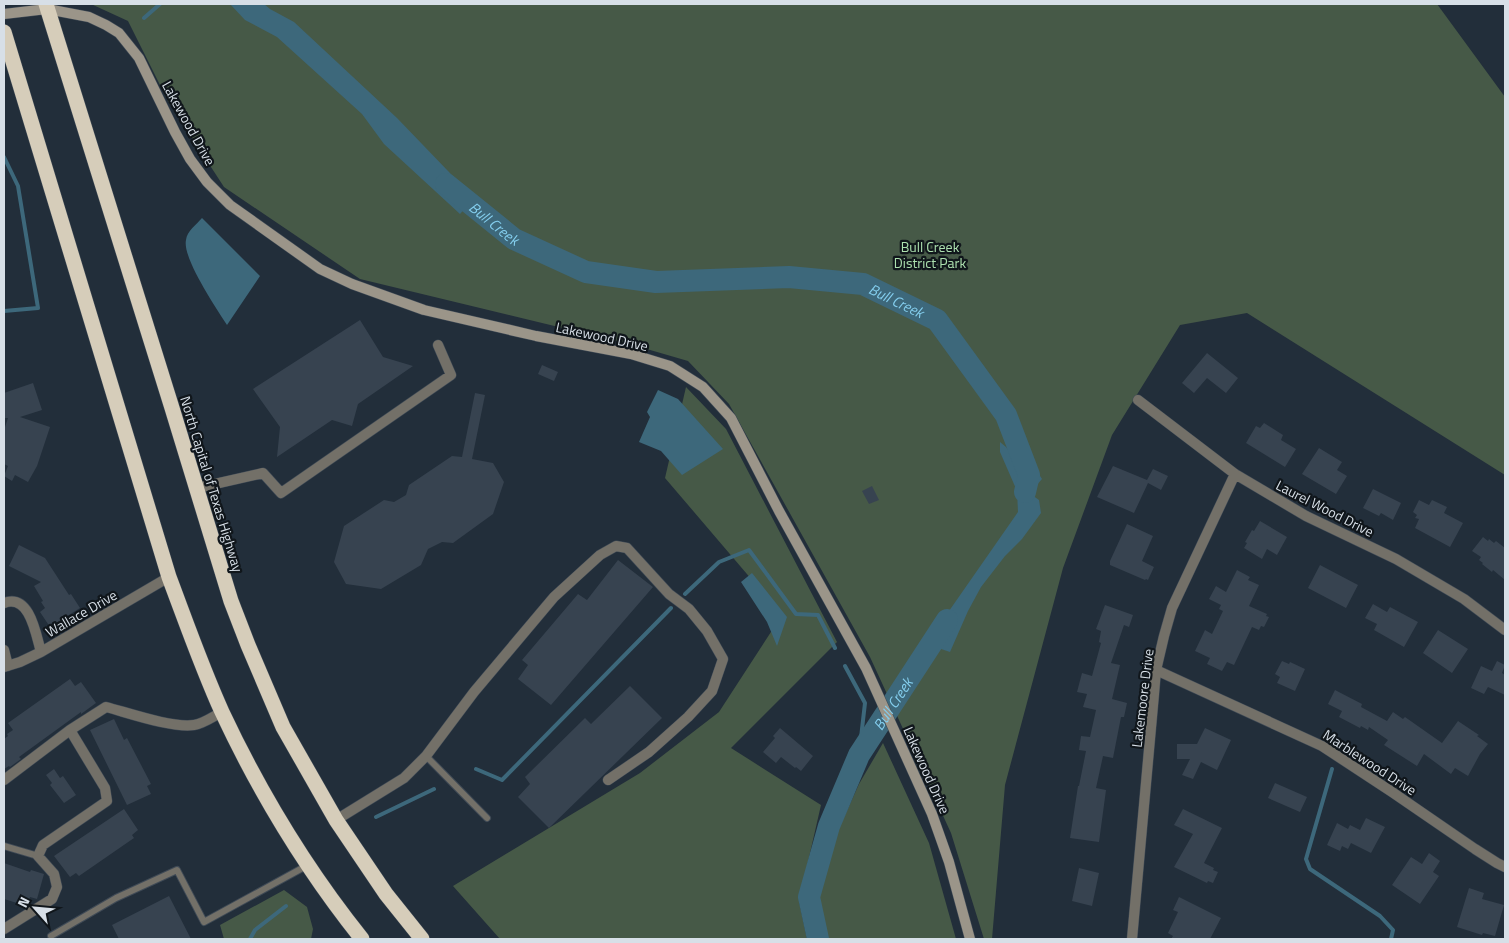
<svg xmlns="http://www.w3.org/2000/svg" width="1509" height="943" viewBox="0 0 1509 943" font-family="'Titillium Web',sans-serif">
<rect width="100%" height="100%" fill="#222e3a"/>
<path fill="#465947" d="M91 4H1437L1505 97V475L1247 313 1180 325 1112 435 1063 568 1005 785 992 939H984L951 833 870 657 729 404 688 361 633 345 360 279 224 187 168 101 128 21Z
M686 387 726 429 837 642 731 748 821 805 799 901 807 939H500L453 886 640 773 719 712 782 615 665 478Z
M883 743 929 843 956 939H824L812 888 859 784Z
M284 890 307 907 313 929 311 939H224L220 925Z"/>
<path fill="#3d687b" d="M230 4H264L270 9 294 22 397 118 474 198 460 214 384 144 362 114 277 37 245 20Z
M202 218 260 276 227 325C217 309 182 258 186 240 187 231 196 225 202 218Z
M658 390 678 399 723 449 682 475 661 451 639 442 650 417 647 412Z
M1000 442 1006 447 1013 456 1035 468 1042 479 1035 487 1032 495 1039 500 1041 513 1022 539 1005 556 981 587 968 611 950 652 926 644 1018 512 1017 491 1000 452Z
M752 573 787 617 777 646 767 622 741 582Z"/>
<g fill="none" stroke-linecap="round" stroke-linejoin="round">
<path stroke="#3d687b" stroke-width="4" d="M144 18 160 4
M4 157 18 186 38 308 4 311
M685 594 719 562 749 550 796 614 818 615 835 648
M845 666 865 703 859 755
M476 769 502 780 671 608
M1332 769 1306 859 1310 869 1380 916 1393 930 1391 939
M376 817 434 789
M250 939 255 930 286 906"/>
<g stroke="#3d687b" stroke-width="22">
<path id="s1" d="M446 184 514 239 586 272 656 282 789 277 863 284 937 320 1006 415 1029 475 1025 492"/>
<path id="s2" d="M818 939 809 897 829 826 859 755 947 620"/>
</g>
</g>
<path fill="#374350" d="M360 320 383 357 413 366 358 404 352 426 332 420 277 457 280 427 253 389Z
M1207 353 1238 378 1226 393 1207 378 1194 393 1182 383Z
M542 365 558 372 554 381 538 374Z
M33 383 42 410 20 417 50 427 37 466 28 482 15 475 12 481 4 476 8 466 4 464V430L8 418H4V393Z
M475 393 485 395 472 459 493 463 504 482 493 514 453 543 442 542 428 549 421 565 381 589 346 584 334 562 344 526 384 500 394 502 406 495 409 485 452 456 462 457Z
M1264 423 1283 435 1281 440 1296 449 1285 467 1246 443 1256 426 1260 428Z
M1319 448 1342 462 1337 470 1347 476 1336 494 1302 474Z
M1113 466 1147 480 1153 469 1168 476 1161 490 1148 483 1134 513 1097 497Z
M872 486 879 500 869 504 862 491Z
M1373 489 1401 503 1393 520 1381 513 1379 516 1363 508Z
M1419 500 1429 505 1432 500 1447 507 1444 513 1463 523 1450 547 1415 528 1419 519 1415 518 1417 515 1413 512Z
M1260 521 1287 537 1277 555 1267 549 1262 559 1244 548 1247 543 1245 542 1252 530 1254 531Z
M1127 524 1153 536 1142 561 1154 567 1148 580 1146 579 1145 580 1110 565V561Z
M1483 537 1488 541 1489 539 1494 543 1496 541 1505 548V580L1493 570 1492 572 1482 564 1483 563 1479 560 1481 557 1472 551Z
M19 545 45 558 69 595 71 594 80 608 50 627 40 612 45 608 41 602 43 601 34 586 41 582 9 566Z
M618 560 653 587 551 705 518 679 528 665 522 660 578 594 587 600Z
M1320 565 1358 585 1346 608 1308 588Z
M1237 570 1250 577 1248 580 1259 585 1249 606 1267 614 1266 616 1269 617 1264 627 1261 626 1259 630 1252 627 1234 665 1227 662 1222 671 1207 664 1210 658 1195 651 1205 630 1212 634 1223 611 1219 609 1221 605 1209 599 1216 586 1226 592Z
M1373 604 1387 612 1390 607 1418 622 1404 647 1374 630 1377 624 1365 618Z
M1105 605 1133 615 1129 627 1124 625 1111 663 1120 665 1112 699 1127 703 1124 717H1121L1113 758 1103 756 1096 788 1106 790 1099 842 1070 838 1078 786H1079L1086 751 1079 750 1081 736 1090 737 1096 710 1083 707 1087 694 1077 692 1082 673 1092 676 1101 643 1099 642 1101 631 1096 629Z
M1438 630 1468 649 1452 673 1423 653Z
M1282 661 1289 664 1290 662 1305 669 1295 691 1277 683 1280 677 1275 674Z
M1497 661 1505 665 1502 673 1505 675V695L1488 687 1484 694 1471 688 1481 666 1492 671Z
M70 679 75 686 81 682 96 703 81 714V712L19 757 21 759 10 767 9 766 4 769V739L8 736 7 734 13 730 8 723Z
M630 686 662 718 549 828 518 797 530 784 525 777 585 718 591 724Z
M1335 690 1362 704 1361 707 1387 721 1393 712 1403 719 1405 717 1442 743 1458 721 1479 735 1477 736 1488 744 1480 754 1468 776 1455 768 1451 774 1424 754 1417 766 1384 745 1388 740 1369 727 1368 730 1361 726 1360 728 1339 717 1342 711 1328 704Z
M114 719 124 740 127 738 151 784 147 786 151 794 127 805 90 730Z
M780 728 813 756 801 771 796 767 795 768 781 757 776 763 763 752 775 738 773 736Z
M1205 728 1231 740 1217 770 1201 762 1193 779 1182 775 1190 759H1177V744H1197Z
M54 769 60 778 63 776 76 795 64 803 50 785 52 783 46 775Z
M1275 783 1307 797 1300 812 1268 798Z
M124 809 138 830 132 835 134 838 79 876 76 873 70 877 54 856Z
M1183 809 1222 828 1204 863 1214 868 1213 870 1218 872 1213 883 1208 881 1207 883 1174 867 1193 834 1174 825Z
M1366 818 1385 827 1371 853 1351 843 1348 849 1342 846 1340 851 1327 845 1337 823 1348 829 1350 825 1360 830Z
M1429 853 1440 861 1433 872 1439 876 1420 904 1392 885 1411 857 1422 864Z
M4 863 30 872 31 870 44 874 37 899 30 897 27 906 4 899Z
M1079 868 1099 873 1092 906 1072 901Z
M1469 888 1484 893 1482 899 1504 905 1495 936 1483 933 1482 935 1457 927Z
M169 896 191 939H119L112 925Z
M1179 897 1221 918 1210 939H1171L1173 936 1168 933 1178 912 1173 910Z"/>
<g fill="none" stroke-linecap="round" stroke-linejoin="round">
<g stroke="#3f4a56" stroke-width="8">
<path id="lane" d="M426 756 487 818
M4 846 38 856
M51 936 116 898 177 870 204 922 308 865"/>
</g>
<g stroke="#3f4a56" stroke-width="11">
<path id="street" d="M1138 400 1235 474 1306 516 1396 559 1464 599 1505 630
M197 488 263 473 281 493 451 375 438 345
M4 603C30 593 36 635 41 652
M4 650 8 666
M4 667 20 662 41 652 169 577
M1156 670 1322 746 1392 792 1475 849 1497 863 1505 867
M4 780 70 730 106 707C129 713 171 728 194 725 203 724 214 716 222 712
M336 820 404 778 426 756 474 692 554 597 600 555 616 546 627 548 669 594 689 609 707 631 723 659 712 691 688 717 649 752 608 780
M4 929 52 899 57 887 54 874 38 856 43 845 107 801 105 788 70 730
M1132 939 1154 694 1156 670 1164 636 1172 608 1235 474"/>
</g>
<g stroke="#3f4a56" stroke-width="11">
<path id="secondary" d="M4 14 47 9 89 17 106 25 119 33 139 58 175 132 190 159 207 182 230 205 320 269 352 284 424 310 536 336 631 354 670 366 703 387 731 418 779 511 866 668 932 814 949 862 970 939"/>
</g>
<g stroke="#3f4a56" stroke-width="16">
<path id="highway" d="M46 4 172 408 231 601 248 645 283 727 336 820 386 894 422 939
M4 32 169 577C186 622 202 668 222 712 260 793 306 869 362 939"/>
</g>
<use href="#lane" stroke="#737068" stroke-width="6"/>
<use href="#street" stroke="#737068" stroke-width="10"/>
<use href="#secondary" stroke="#9b9589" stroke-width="10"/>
<use href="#highway" stroke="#d6cdba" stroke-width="15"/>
</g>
<g text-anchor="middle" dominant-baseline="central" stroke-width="4.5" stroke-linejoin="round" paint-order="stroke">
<g font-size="14" fill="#d7dfe7" stroke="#10161b">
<text transform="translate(189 123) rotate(61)">Lakewood Drive</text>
<text transform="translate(602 336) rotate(12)">Lakewood Drive</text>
<text transform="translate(212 484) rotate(73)">North Capital of Texas Highway</text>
<text transform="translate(1325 508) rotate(27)">Laurel Wood Drive</text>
<text transform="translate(81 613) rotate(-30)">Wallace Drive</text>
<text transform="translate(1142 698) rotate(-83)">Lakemoore Drive</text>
<text transform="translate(1370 762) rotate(33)">Marblewood Drive</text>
<text transform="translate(927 770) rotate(66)">Lakewood Drive</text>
</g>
<g font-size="14" fill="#ade1af" stroke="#10161b">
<text x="930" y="246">Bull Creek<tspan x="930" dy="16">District Park</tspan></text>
</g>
<g font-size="15" font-style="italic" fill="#84ceee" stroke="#10161b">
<text stroke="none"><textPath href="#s1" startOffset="62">Bull Creek</textPath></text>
<text stroke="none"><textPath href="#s1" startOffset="482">Bull Creek</textPath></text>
<text stroke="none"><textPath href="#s2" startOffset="255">Bull Creek</textPath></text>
</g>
</g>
<rect width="1509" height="943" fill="none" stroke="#d7dfe7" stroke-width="10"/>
<g transform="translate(35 908) rotate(297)" stroke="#10161b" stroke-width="4" paint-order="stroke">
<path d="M0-4L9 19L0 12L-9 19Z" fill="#d7dfe7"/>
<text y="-8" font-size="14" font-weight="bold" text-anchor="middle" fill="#d7dfe7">N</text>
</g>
</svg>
